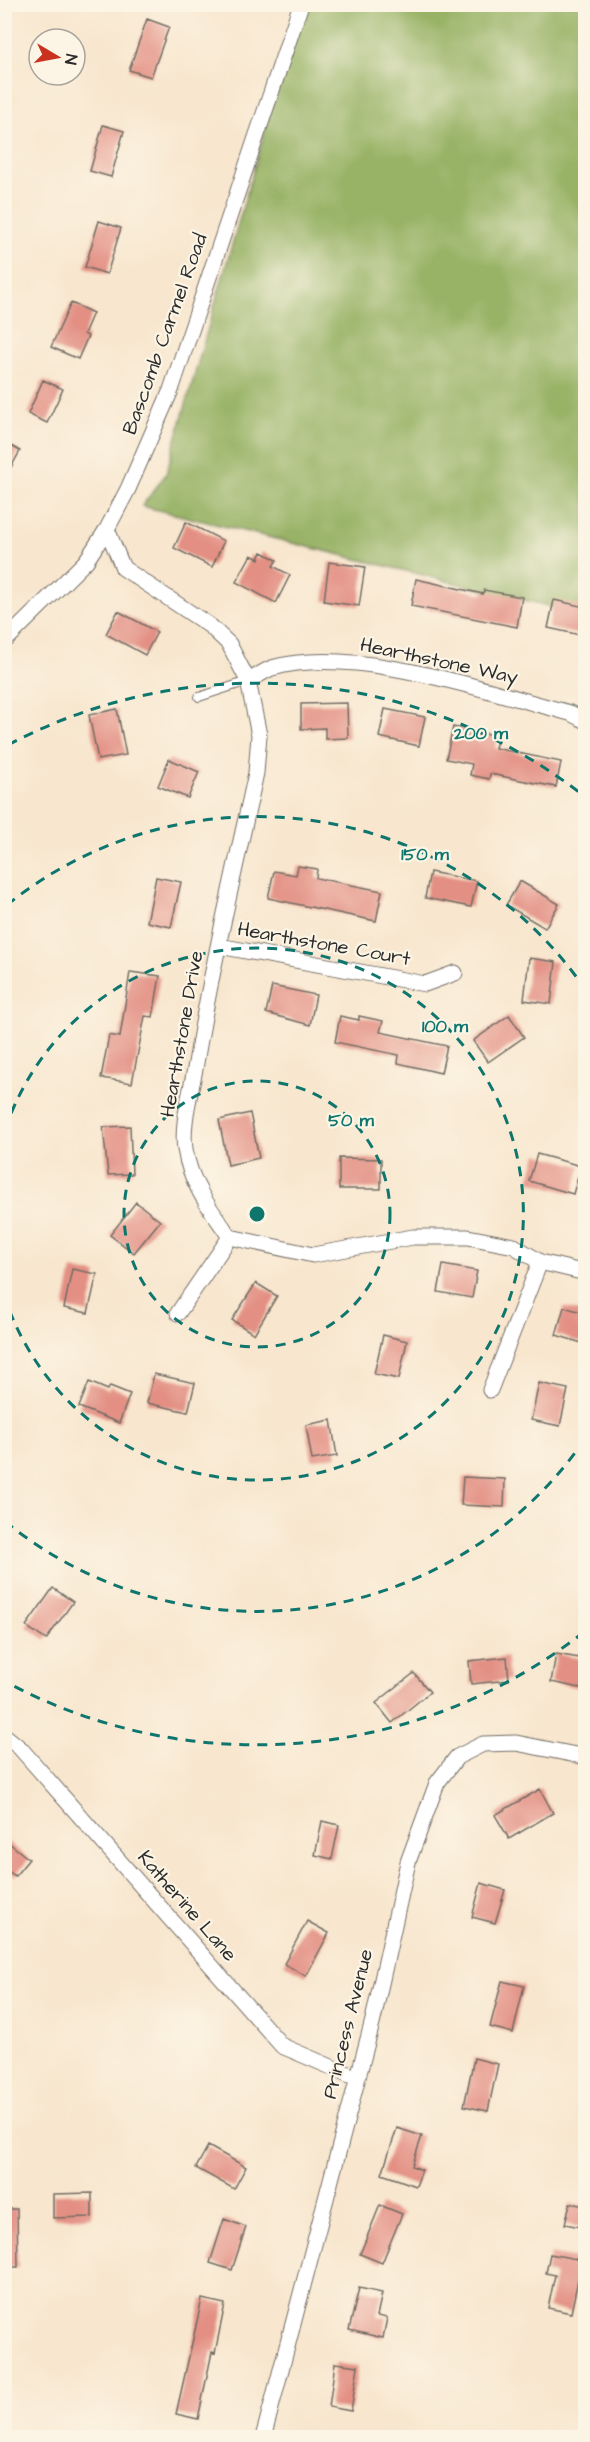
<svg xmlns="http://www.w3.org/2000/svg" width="590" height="2442" viewBox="0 0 590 2442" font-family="'Architects Daughter',sans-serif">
<rect width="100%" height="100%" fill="#fcf5e5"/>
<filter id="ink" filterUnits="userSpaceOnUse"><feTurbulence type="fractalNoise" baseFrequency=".0167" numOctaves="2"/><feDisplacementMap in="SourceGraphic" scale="12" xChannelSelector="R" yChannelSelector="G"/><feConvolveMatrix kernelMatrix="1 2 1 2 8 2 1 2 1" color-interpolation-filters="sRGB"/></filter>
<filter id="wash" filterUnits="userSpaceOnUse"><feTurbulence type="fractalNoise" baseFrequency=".008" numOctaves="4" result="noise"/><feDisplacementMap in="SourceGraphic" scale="24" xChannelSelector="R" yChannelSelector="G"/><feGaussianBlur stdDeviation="1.35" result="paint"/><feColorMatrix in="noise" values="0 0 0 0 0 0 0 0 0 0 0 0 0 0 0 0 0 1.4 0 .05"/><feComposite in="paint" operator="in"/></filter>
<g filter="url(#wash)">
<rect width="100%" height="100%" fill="#f8e6ce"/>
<path fill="#98b366" stroke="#626f48" stroke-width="1.5" d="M301 5H585V615L142 506 166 474Z"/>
<g id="blocks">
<path fill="#e38f83" d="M147 19 169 27 151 77 129 70Z
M103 125 124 131 111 177 90 171Z
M99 221 121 228 107 274 85 267Z
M71 303 93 313 84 334 88 336 78 359 51 347Z
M43 380 63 389 47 423 28 414Z
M4 442 20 451 4 480Z
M186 522 224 541 212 567 174 548Z
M262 552 277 560 273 566 290 575 276 603 236 582 251 555 259 559Z
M329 562 365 567 359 606 324 601Z
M416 579 483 594 484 590 522 597 517 627 411 606Z
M554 600 585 607V636L548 628Z
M118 611 157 632 145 655 106 634Z
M347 703 348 738 325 739V728L301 729V704Z
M117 709 126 755 98 760 89 715Z
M385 709 425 717 419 746 379 737Z
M453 727 498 736 495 748 561 762 556 787 490 774 489 779 470 775 472 764 446 759Z
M169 759 199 772 188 798 158 786Z
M298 866 317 869 316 878 382 891 376 921 268 898 274 871 296 875Z
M430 872 477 881 471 907 425 898Z
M156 877 181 882 171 927 147 922Z
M520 881 559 904 545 928 506 905Z
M529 958 556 962 551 1004 524 1000Z
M130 972 160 976 153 1017 145 1016 132 1083 101 1078 109 1035 120 1037Z
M272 986 316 995 310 1025 266 1013Z
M509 1015 524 1037 488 1062 473 1041Z
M340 1016 359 1020V1016L383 1021 380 1032 447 1046 441 1073 398 1063 399 1055 335 1042Z
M250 1113 259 1158 228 1165 219 1120Z
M130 1126 132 1174 108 1175 103 1127Z
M537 1154 581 1166 573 1194 529 1181Z
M339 1158 381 1159V1189H339Z
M136 1202 160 1221 134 1253 110 1235Z
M443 1265 477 1271 472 1298 438 1292Z
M72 1269 97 1274 88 1313 64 1308Z
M256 1283 277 1296 254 1334 232 1320Z
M564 1307 585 1313V1344L556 1335Z
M383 1335 407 1341 399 1379 374 1374Z
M154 1374 195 1383 188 1412 147 1403Z
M89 1382 108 1390 110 1386 130 1394 119 1423 79 1407Z
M539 1383 568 1389 560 1426 531 1420Z
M331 1420 337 1456 312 1460 306 1425Z
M463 1477 505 1479 504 1507 461 1505Z
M53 1588 73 1602 46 1640 26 1626Z
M556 1654 585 1659V1689L551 1682Z
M507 1657 509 1680 471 1684 469 1661Z
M414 1673 430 1692 392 1723 376 1703Z
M540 1789 553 1813 509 1839 495 1815Z
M322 1821 339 1825 332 1859 315 1855Z
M4 1839 29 1859 15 1876 4 1868Z
M481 1883 505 1890 495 1923 472 1917Z
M307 1921 329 1933 306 1976 284 1964Z
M502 1981 524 1986 513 2033 490 2027Z
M474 2058 498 2064 488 2111 464 2106Z
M397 2128 422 2136 412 2166 422 2170 416 2186 382 2174Z
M208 2146 246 2167 234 2189 196 2168Z
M92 2193V2217L53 2218V2194Z
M570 2203 585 2206V2228L565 2224Z
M380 2205 402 2214 382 2263 360 2254Z
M4 2209H17L18 2267H4Z
M224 2219 246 2227 232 2270 210 2263Z
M550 2254 582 2260 571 2313 548 2308 555 2275 546 2273Z
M359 2288 382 2293 377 2316 387 2318 383 2338 349 2330Z
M202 2299 225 2304 215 2353 212 2352 198 2419 176 2414Z
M335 2363 358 2366 351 2411 329 2407Z"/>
</g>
</g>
<g filter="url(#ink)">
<use href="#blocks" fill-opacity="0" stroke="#736c64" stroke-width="1.5"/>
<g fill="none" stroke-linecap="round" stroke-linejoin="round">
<g stroke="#736c64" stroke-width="10">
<path id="lane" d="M199 697 248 681"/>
</g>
<g stroke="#736c64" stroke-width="17">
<path id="street" d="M107 529 123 568 210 626 229 644 248 681 259 735 256 773C235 869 212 966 196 1063 192 1089 181 1122 185 1149 190 1183 210 1209 230 1237L313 1255 413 1237H468L514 1246 540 1262 586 1273
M4 642 86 561 107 529 128 489 171 390 301 4
M248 681C256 677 264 671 272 668 354 644 488 692 570 713L586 721
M219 946 425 984 455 973
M178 1313 230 1237
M490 1390 540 1262
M4 1735 20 1748 282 2046 357 2078
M263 2438 373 2020 408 1862 437 1783 457 1757 483 1744 516 1743 586 1757"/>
</g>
<use href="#lane" stroke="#fff" stroke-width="8"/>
<use href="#street" stroke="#fff" stroke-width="15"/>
</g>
</g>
<g fill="none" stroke="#0f766e" stroke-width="3" stroke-dasharray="10 8">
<circle cx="257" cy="1214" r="133"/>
<path d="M5 1130A266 266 0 1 1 5 1298"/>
<path d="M585 1439A398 398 0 0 1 7 1523M7 905A398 398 0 0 1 585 989"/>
<path d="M584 1632A531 531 0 0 1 8 1683M8 745A531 531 0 0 1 584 796"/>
</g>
<g text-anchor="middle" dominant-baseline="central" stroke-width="4.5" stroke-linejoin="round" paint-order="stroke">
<g font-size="20" fill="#2b2b2b" stroke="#fcf5e5">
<text transform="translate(165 334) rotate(-70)">Bascomb Carmel Road</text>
<text transform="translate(439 661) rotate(12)">Hearthstone Way</text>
<text transform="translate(324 944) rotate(10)">Hearthstone Court</text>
<text transform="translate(182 1034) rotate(-80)">Hearthstone Drive</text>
<text transform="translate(187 1906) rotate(49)">Katherine Lane</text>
<text transform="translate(348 2024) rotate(-76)">Princess Avenue</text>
</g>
</g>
<circle cx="257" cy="1214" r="9" fill="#0f766e" stroke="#fcf5e5" stroke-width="3"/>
<g font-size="18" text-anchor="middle" font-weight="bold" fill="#0f766e" stroke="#fcf5e5" stroke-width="4.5" stroke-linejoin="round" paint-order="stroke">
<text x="481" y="739">200 m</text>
<text x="425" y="860">150 m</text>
<text x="445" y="1032">100 m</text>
<text x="351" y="1126">50 m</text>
</g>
<rect width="590" height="2442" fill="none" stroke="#fcf5e5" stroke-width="24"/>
<g transform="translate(57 57) rotate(100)"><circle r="28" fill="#fcf5e5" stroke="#a8a49b" stroke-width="1.5"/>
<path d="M0-4.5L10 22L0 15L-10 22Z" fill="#c8321e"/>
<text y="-9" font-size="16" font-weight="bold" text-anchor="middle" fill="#2b2b2b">N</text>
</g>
</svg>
